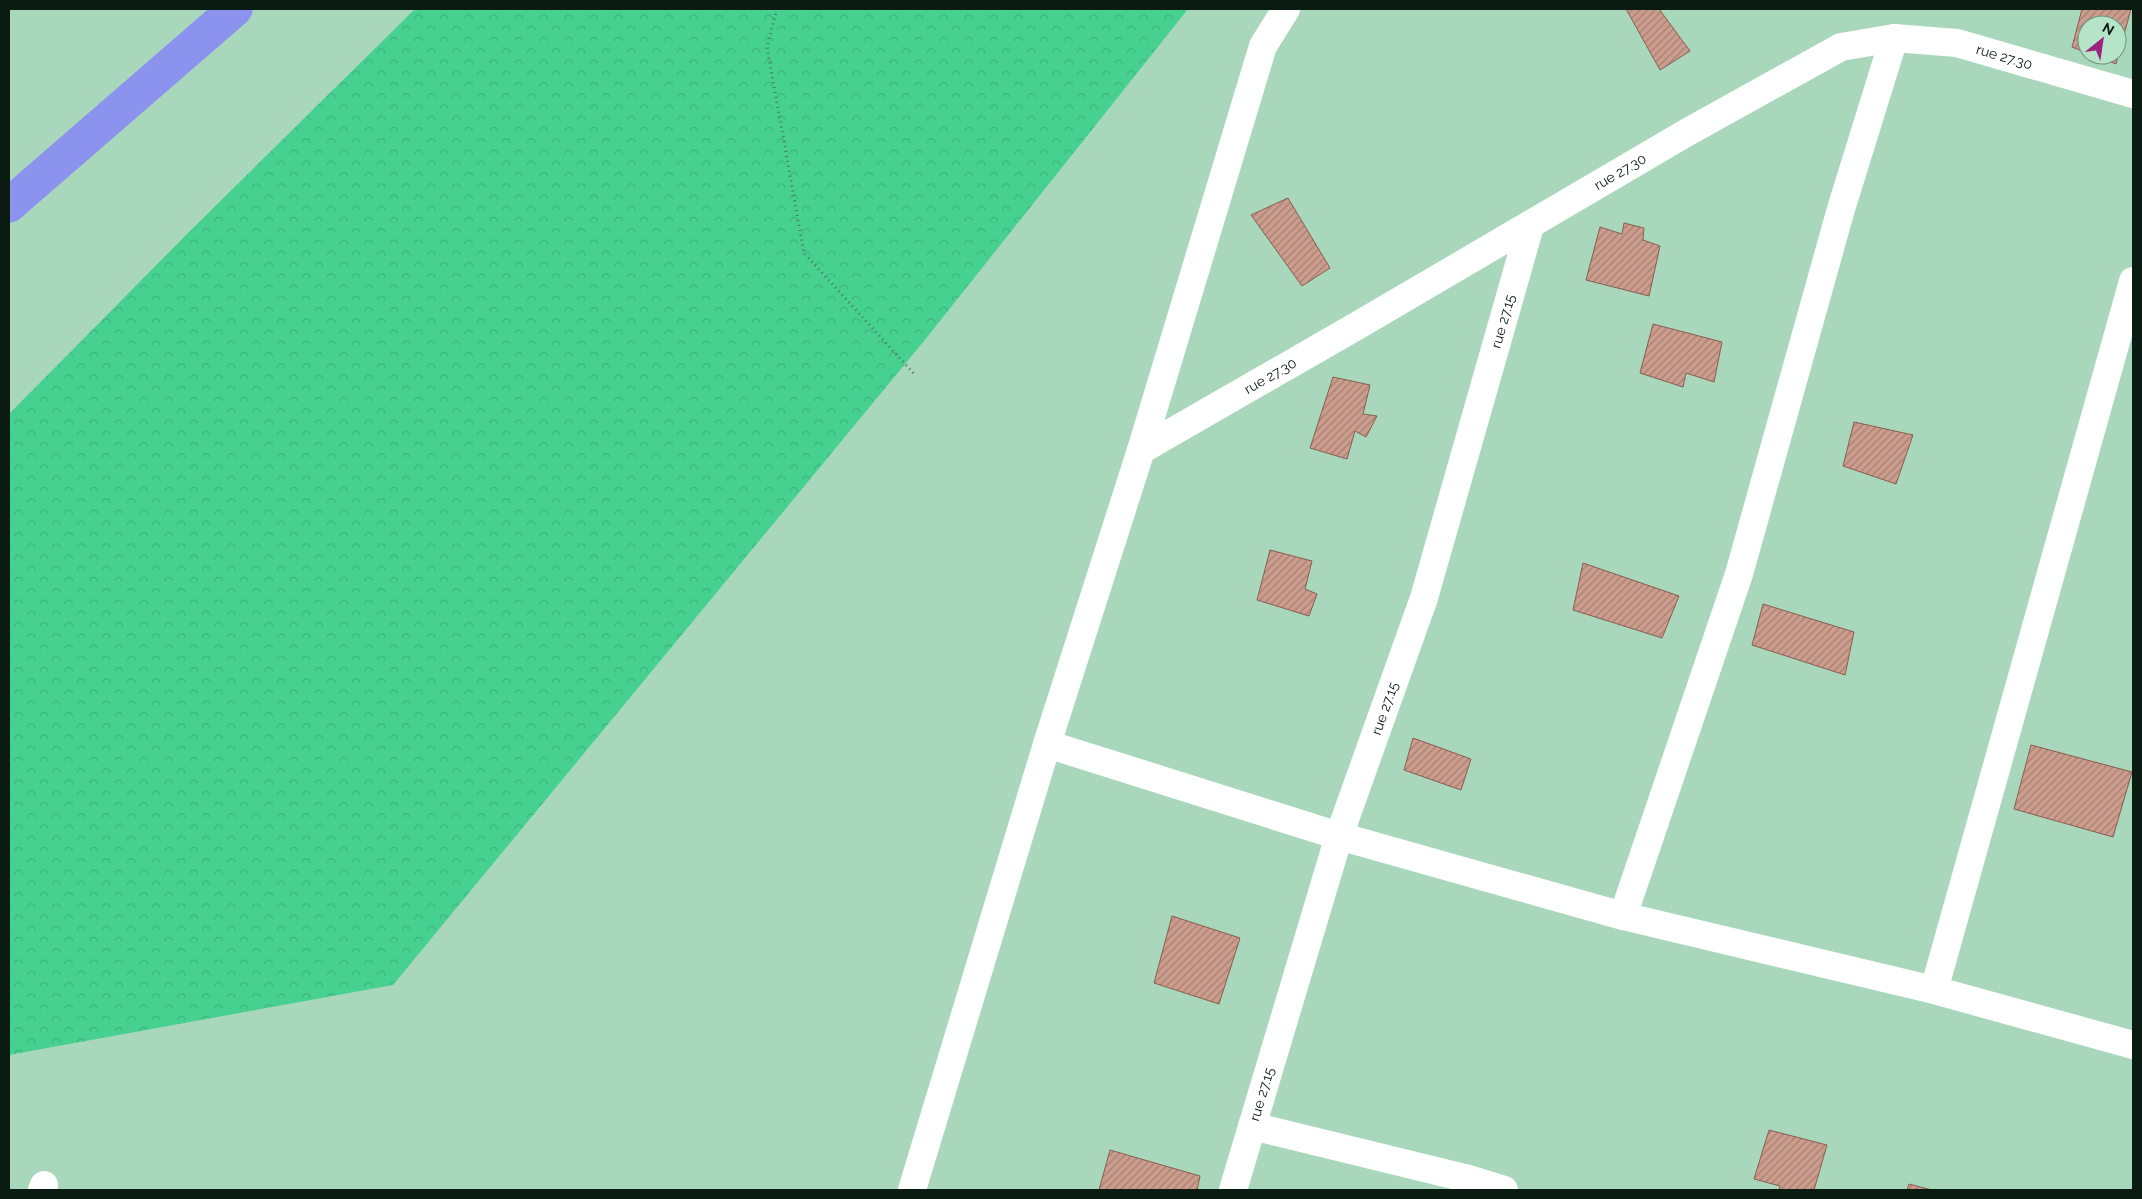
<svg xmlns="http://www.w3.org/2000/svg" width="2142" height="1199" viewBox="0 0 2142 1199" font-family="Raleway,sans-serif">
<defs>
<pattern id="forest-crowns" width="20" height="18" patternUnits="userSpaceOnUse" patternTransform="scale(1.25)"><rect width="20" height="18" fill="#47d191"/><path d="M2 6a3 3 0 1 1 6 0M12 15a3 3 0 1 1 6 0" fill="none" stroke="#3db37c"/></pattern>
<pattern id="building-hatch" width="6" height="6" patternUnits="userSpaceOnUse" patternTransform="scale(1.25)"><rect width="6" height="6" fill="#cc9d8d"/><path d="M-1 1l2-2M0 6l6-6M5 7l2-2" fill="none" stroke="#a47f72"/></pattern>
</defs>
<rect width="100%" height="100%" fill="#a9d7bc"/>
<path fill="url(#forest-crowns)" d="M415 9H1188L924 341 393 985 9 1055V414L188 233Z"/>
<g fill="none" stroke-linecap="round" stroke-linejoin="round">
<path stroke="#8c93ee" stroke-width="35" d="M9 205 235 9"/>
</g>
<path fill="url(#building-hatch)" stroke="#885d4f" d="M1626 9H1659L1690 51 1660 70Z
M2082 9H2131L2116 64 2093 55H2117V25H2087V53L2072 47Z
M1288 198 1330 268 1302 286 1251 215Z
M1624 223 1644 228 1643 240 1660 246 1649 296 1586 280 1600 227 1622 234Z
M1653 324 1722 342 1714 382 1686 373 1683 387 1640 373Z
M1333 377 1370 385 1363 414 1377 416 1366 437 1355 431 1347 459 1310 448Z
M1854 422 1913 435 1896 484 1843 466Z
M1270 550 1312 561 1305 589 1317 594 1309 616 1257 600Z
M1583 563 1679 596 1662 638 1573 610Z
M1763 604 1854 632 1845 675 1752 645Z
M1413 738 1471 759 1461 790 1404 770Z
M2031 745 2132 772 2113 837 2014 809Z
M1172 916 1240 938 1219 1004 1154 983Z
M1769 1130 1827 1145 1814 1190H1779L1780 1186 1754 1179Z
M1110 1150 1200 1176 1197 1190H1099Z
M1909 1184 1932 1190H1907Z"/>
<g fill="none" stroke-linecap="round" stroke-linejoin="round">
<path stroke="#547361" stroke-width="3" stroke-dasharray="1 4" stroke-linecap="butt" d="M777 9 767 47 804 253 916 376"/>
<g stroke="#fff" stroke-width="28">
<path id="s1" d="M1141 450 1355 327 1686 133 1841 47 1894 38 1957 43 2133 94"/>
<path d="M1047 744 1339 836 1623 916 1934 990 2133 1045"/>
<path d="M1623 916 1739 574 1841 209 1894 38"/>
<path d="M1934 990 2133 281"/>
<path d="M1252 1126 1465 1178 1504 1190"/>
<path d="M42 1190 44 1185"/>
<path d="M912 1190 1047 744 1141 450 1263 46 1286 9"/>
<path id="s2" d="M1233 1190 1339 836 1424 598 1530 226"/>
</g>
</g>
<g text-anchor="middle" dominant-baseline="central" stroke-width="4.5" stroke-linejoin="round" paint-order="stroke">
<g font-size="14" fill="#0a1b12" stroke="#b6e4c9">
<text stroke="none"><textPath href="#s1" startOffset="974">rue 27.30</textPath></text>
<text stroke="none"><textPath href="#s1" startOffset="554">rue 27.30</textPath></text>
<text stroke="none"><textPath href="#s2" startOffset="910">rue 27.15</textPath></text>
<text stroke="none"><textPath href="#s1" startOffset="149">rue 27.30</textPath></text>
<text stroke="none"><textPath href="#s2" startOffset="505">rue 27.15</textPath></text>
<text stroke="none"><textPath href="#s2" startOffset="100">rue 27.15</textPath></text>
</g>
</g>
<rect width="2142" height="1199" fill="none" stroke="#0a1b12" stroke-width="20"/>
<g transform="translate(2102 40) rotate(30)"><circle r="24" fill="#b6e4c9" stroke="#719480"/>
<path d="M0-4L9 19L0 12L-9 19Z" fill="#9a247f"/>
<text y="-8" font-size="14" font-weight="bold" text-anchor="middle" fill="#0a1b12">N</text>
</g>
</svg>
